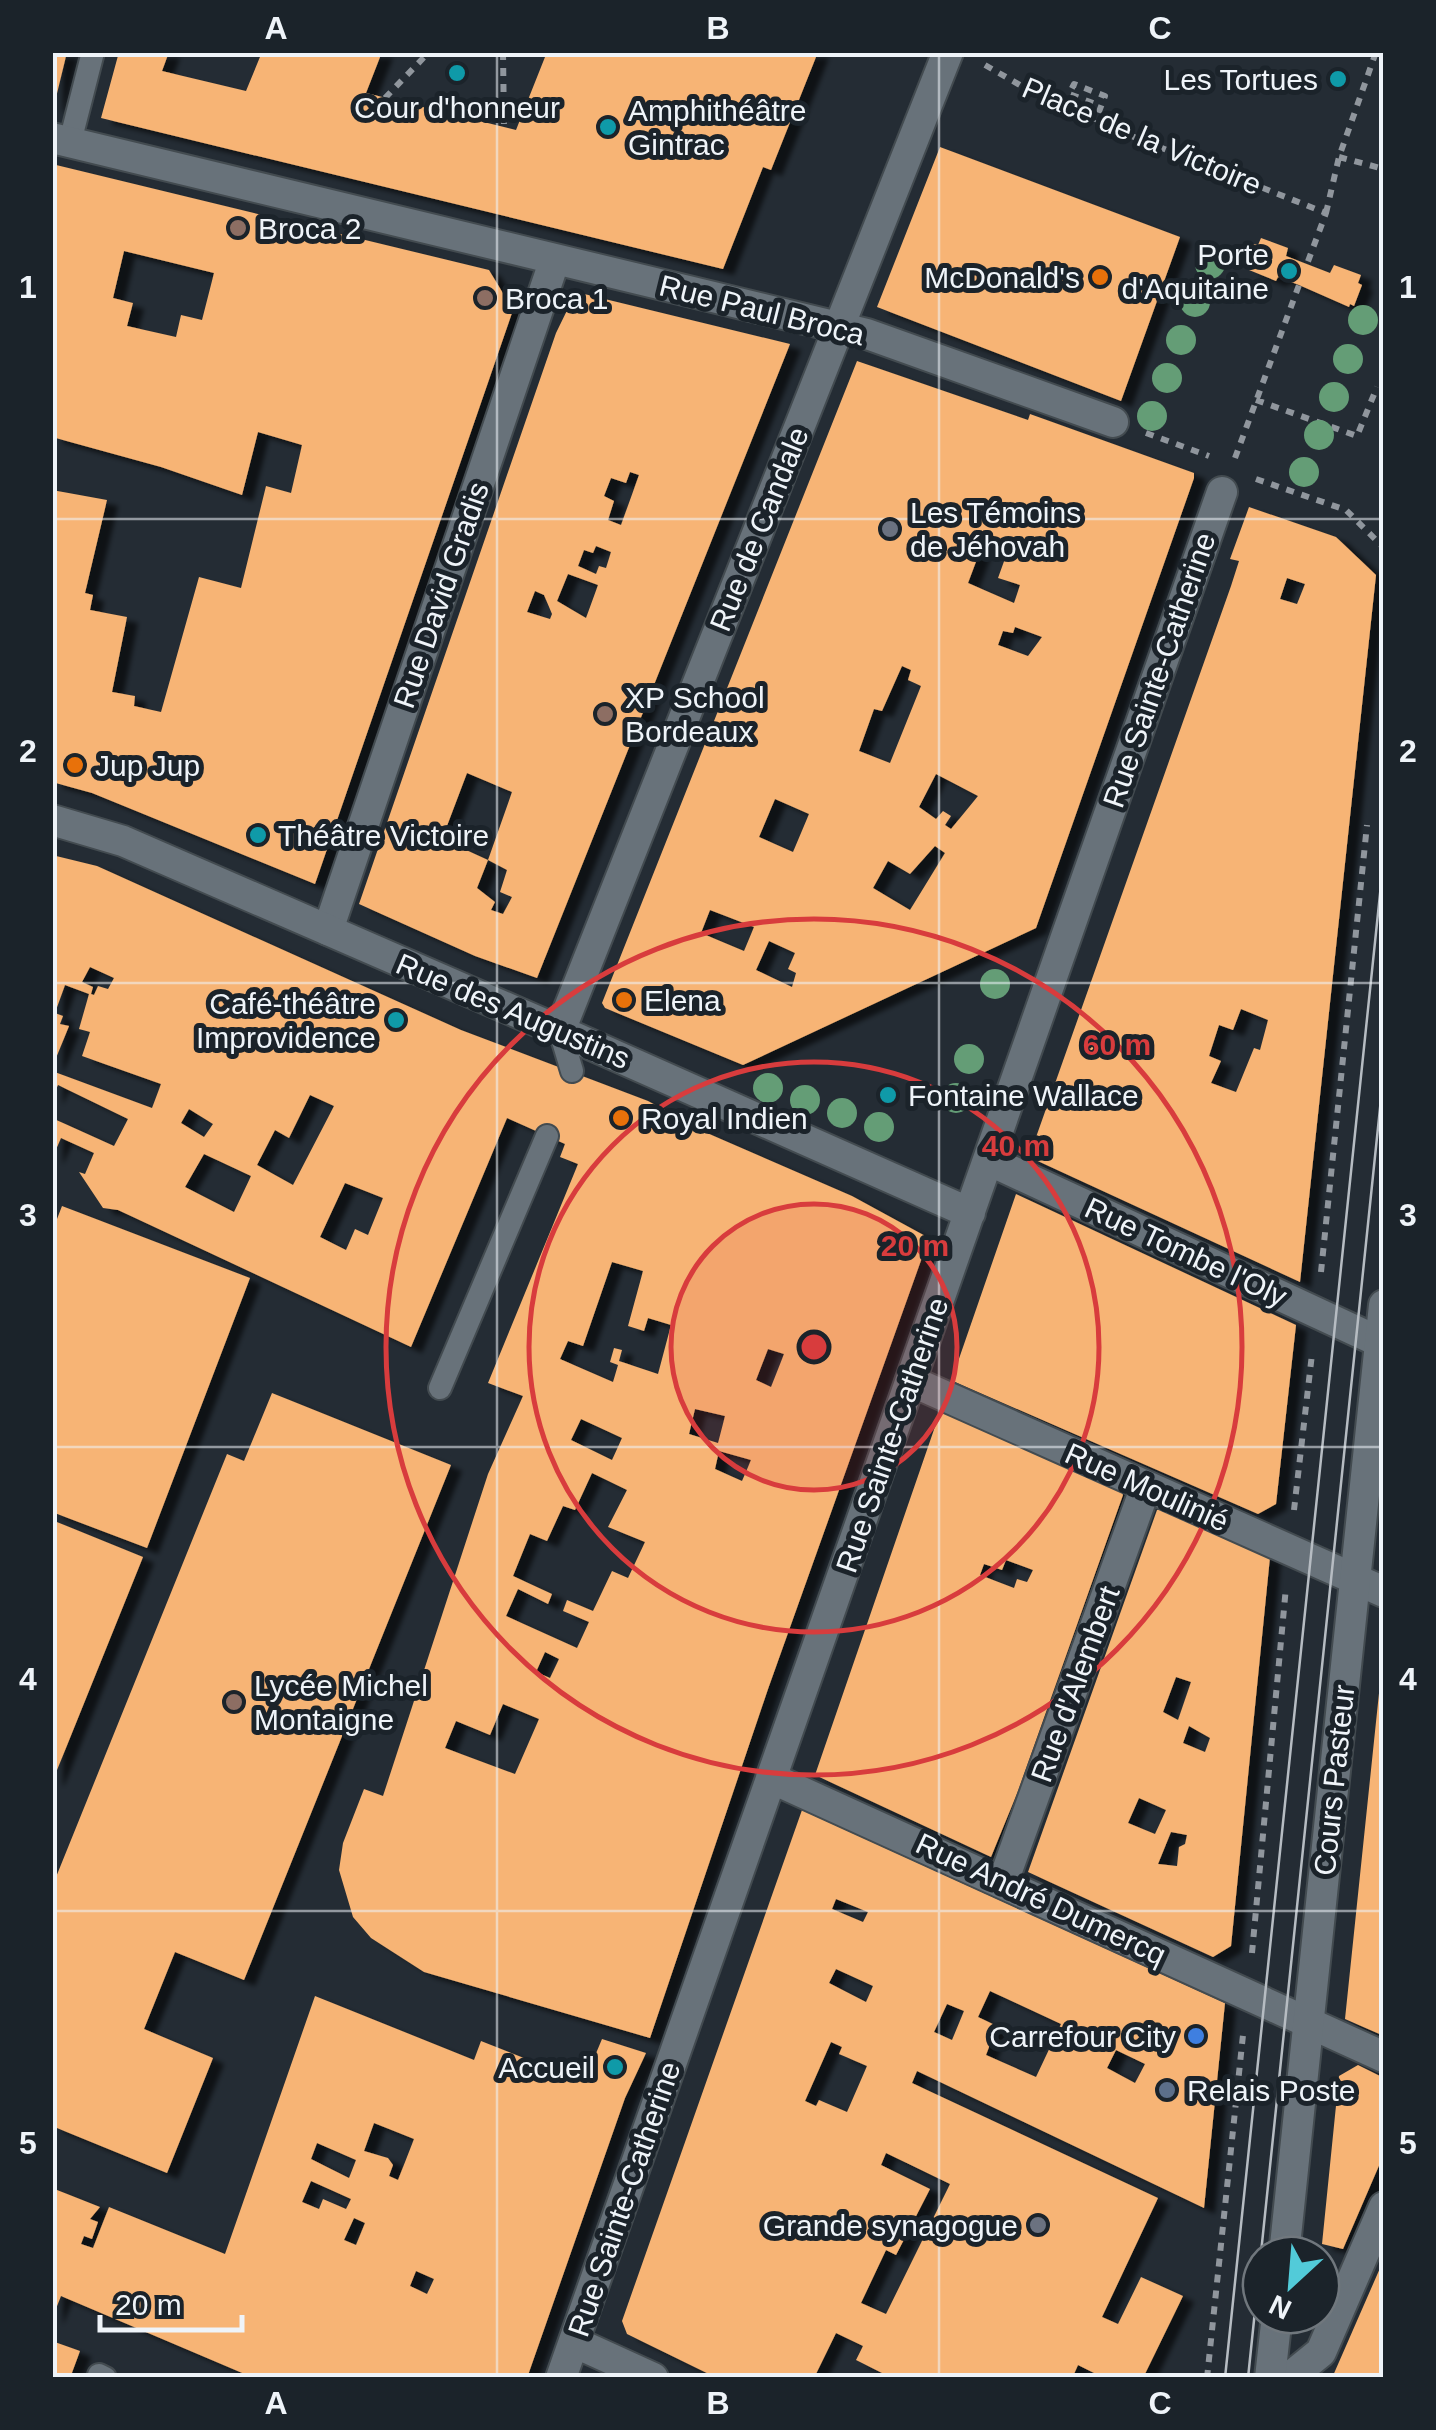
<svg xmlns="http://www.w3.org/2000/svg" width="1436" height="2430" viewBox="0 0 1436 2430" font-family="Helvetica,sans-serif">
<defs>
<filter id="shadow"><feDropShadow dx="11" dy="6" stdDeviation="2.5" flood-color="#0009"/></filter>
</defs>
<rect width="100%" height="100%" fill="#242c34"/>
<path fill="#f7b474" fill-rule="evenodd" filter="url(#shadow)" d="M52 52H67L54 106H52Z
M119 52H169L162 71 246 91 262 52H382L366 93 516 130 547 52H818L771 170 763 167 723 269 101 118Z
M940 147 1180 237 1121 401 877 307Z
M52 164 489 270 513 310 315 884 92 793 52 782V490L107 500 85 593 93 595 90 610 127 617 112 692 135 696 134 706 161 712 199 577 241 588 266 486 291 493 302 445 258 432 242 495 161 467 52 437ZM124 251 214 273 202 320 181 315 176 337 127 326 133 303 113 298Z
M1261 238 1288 248 1286 256 1330 273 1334 265 1361 275 1358 283 1362 285 1354 306 1350 304 1349 307 1299 285 1278 277 1276 281 1249 270 1250 266 1245 265 1253 244 1258 245Z
M576 292 790 344 537 978 475 956 359 904 556 333ZM630 472 639 475 621 525 608 520 614 501 604 496 611 478 626 483ZM596 546 611 552 606 568 599 566 596 574 578 566 584 550 593 553ZM568 574 598 585 586 618 557 601ZM535 591 544 595 552 614 550 619 527 612ZM467 773 512 792 488 860 507 870 500 892 512 897 503 914 491 910 495 902 477 888 488 860 442 839Z
M857 361 1028 420 1030 414 1194 473V478L1036 928 743 1065 605 1008 602 1003ZM983 543 1007 553 998 578 1020 585 1014 603 968 583ZM1015 627 1042 637 1028 656 998 645 1003 631 1013 633ZM902 666 911 670 908 680 921 686 890 763 859 751 874 709 882 711ZM936 774 978 796 951 829 945 825 951 816 943 811 936 819 919 807ZM775 799 809 814 793 852 759 837ZM935 846 945 853 910 910 873 888 888 861 910 874ZM710 910 754 927 744 951 701 933ZM769 941 795 953 788 969 796 973 792 987 756 970Z
M1249 507 1336 537 1376 575 1300 1282 1029 1157 1231 586 1239 561 1230 559ZM1287 578 1305 584 1297 604 1280 599ZM1241 1009 1268 1020 1260 1050 1254 1048 1236 1092 1211 1083 1221 1061 1209 1056 1219 1025 1233 1030Z
M52 855 97 866 461 1030 648 1101 707 1133 852 1196 929 1238 768 1689 650 2038 424 1972 371 1938 353 1917 339 1870 343 1843 364 1789 383 1796 488 1474 523 1396 488 1383 578 1164 560 1157 565 1144 507 1118 411 1347 118 1210 103 1208 79 1172 85 1174 94 1153 61 1138 52 1159V1118L114 1146 128 1119 58 1085 52 1099V1071L152 1108 161 1084 82 1056 90 1032 79 1029 89 994 65 985 55 1013 63 1016 60 1024 69 1026 52 1068ZM90 967 114 978 108 989 98 986 94 995 91 994 93 987 82 982ZM310 1095 334 1106 293 1185 257 1165 275 1130 289 1138ZM189 1109 213 1124 204 1137 181 1123ZM204 1154 251 1176 234 1212 185 1187ZM345 1183 383 1198 368 1235 355 1229 346 1250 320 1237ZM612 1262 643 1271 628 1326 644 1331 648 1318 671 1325 658 1374 619 1361 622 1350 614 1348 610 1362 618 1365 613 1382 560 1359 568 1341 583 1346ZM768 1349 784 1354 771 1387 756 1380ZM695 1409 725 1416 718 1443 689 1434ZM581 1419 622 1438 612 1460 571 1440ZM719 1451 751 1460 742 1481 715 1469ZM592 1473 627 1490 608 1527 645 1542 628 1578 612 1571 593 1611 567 1600 563 1611 589 1622 577 1648 506 1616 518 1589 548 1604 552 1594 513 1576 530 1534 547 1541 563 1506 575 1510ZM545 1652 559 1659 550 1678 536 1672ZM503 1704 539 1719 515 1774 445 1748 456 1721 490 1735Z
M1016 1194 1296 1325 1276 1504 1258 1514 955 1382 953 1376Z
M62 1206 250 1278 147 1548 52 1512V1232Z
M272 1393 451 1465 244 1980 175 1952 144 2029 213 2058 167 2173 52 2126V1887L227 1454 244 1461Z
M945 1412 1121 1491 1123 1495 1018 1791 991 1857 815 1775 939 1415ZM1006 1560 1033 1570 1027 1582 1017 1579 1014 1588 980 1575 984 1564 1002 1570Z
M1162 1509 1270 1557 1231 1946 1213 1957 1028 1872 1157 1510ZM1176 1677 1191 1682 1178 1720 1163 1712ZM1189 1726 1210 1738 1205 1752 1183 1743ZM1139 1798 1166 1810 1155 1834 1128 1823ZM1171 1832 1187 1835 1185 1844 1179 1847 1177 1866 1158 1864Z
M52 1520 143 1557 53 1780H52Z
M1381 1674H1384V2036L1345 2019Z
M802 1810 1225 2003 1204 2208 917 2071 912 2083 1158 2198 1102 2317 1118 2324 1141 2277 1183 2296 1143 2378H1092L1094 2373 1078 2365 1074 2374 1082 2378H892L856 2360 863 2346 836 2333 814 2378H717L627 2334 622 2321ZM836 1899 868 1912 863 1922 832 1909ZM836 1969 873 1986 866 2002 829 1983ZM990 1991 1061 2024 1036 2077 986 2055 997 2026 978 2017ZM947 2004 964 2011 952 2040 934 2032ZM831 2042 842 2047 839 2054 867 2066 847 2112 819 2100 816 2106 805 2101ZM1116 2050 1145 2064 1135 2083 1107 2068ZM886 2153 950 2184 886 2314 861 2303 886 2250 896 2255 930 2189 881 2165Z
M315 1996 474 2060 481 2041 584 2082 602 2039 646 2053 625 2098 527 2378H254L61 2296 52 2319V2188L100 2207 90 2219 98 2222 92 2239 84 2236 81 2244 93 2248 109 2207 225 2254ZM374 2123 414 2139 398 2180 389 2176 393 2165 388 2158 364 2151ZM317 2143 356 2160 349 2178 311 2159ZM311 2181 351 2199 346 2209 323 2199 319 2209 302 2202ZM354 2218 365 2223 356 2245 344 2240ZM416 2271 434 2279 427 2294 410 2286Z
M1358 2065 1384 2078V2154L1343 2249 1322 2244 1339 2076Z
M1384 2259V2378H1332Z
M52 2341 80 2351 70 2378H52Z"/>
<g fill="none" stroke-linecap="round" stroke-linejoin="round">
<g stroke="#434b50" stroke-width="26">
<path id="lane" d="M70 142 93 52
M560 1031 572 1071
M440 1388 547 1136
M99 2375 105 2378"/>
</g>
<g stroke="#434b50" stroke-width="34">
<path id="street" d="M52 138 867 334 1113 422
M328 930 555 259
M560 1031 970 1213
M988 1160 1384 1344
M911 1381 1384 1592
M771 1778 1384 2057
M1003 1882 1146 1486
M574 2342 653 2378
M561 2378 1222 492
M1289 2378 1321 2352 1384 2207"/>
</g>
<g stroke="#434b50" stroke-width="34">
<path id="secondary" d="M52 820 123 841 560 1031 948 52
M1284 2255 1384 1305
M1270 2378 1277 2315"/>
</g>
<path stroke="#90969d" stroke-width="6" stroke-dasharray="8 8" stroke-linecap="butt" d="M503 52 504 127
M985 65 1058 107 1326 213 1307 264
M385 98 429 52
M1093 103 1069 94 1074 84 1105 96 1095 122
M1339 157 1384 169
M1326 213 1339 157 1376 52
M1256 400 1357 436 1377 387
M1146 433 1209 456
M1235 458 1299 285
M1256 479 1346 510 1384 548
M1321 1272 1367 825
M1294 1510 1312 1354
M1252 1953 1286 1587
M1207 2378 1243 2035"/>
<use href="#lane" stroke="#68727a" stroke-width="22"/>
<use href="#street" stroke="#68727a" stroke-width="30"/>
<use href="#secondary" stroke="#68727a" stroke-width="30"/>
<path stroke="#b6bcc2" stroke-width="2.5" d="M1225 2378 1384 856
M1248 2378 1384 1070"/>
</g>
<g fill="#649d76">
<circle cx="1210" cy="264" r="15"/>
<circle cx="1195" cy="302" r="15"/>
<circle cx="1363" cy="320" r="15"/>
<circle cx="1181" cy="340" r="15"/>
<circle cx="1348" cy="359" r="15"/>
<circle cx="1167" cy="378" r="15"/>
<circle cx="1334" cy="397" r="15"/>
<circle cx="1152" cy="416" r="15"/>
<circle cx="1319" cy="435" r="15"/>
<circle cx="1304" cy="472" r="15"/>
<circle cx="995" cy="984" r="15"/>
<circle cx="969" cy="1059" r="15"/>
<circle cx="768" cy="1088" r="15"/>
<circle cx="956" cy="1098" r="15"/>
<circle cx="805" cy="1100" r="15"/>
<circle cx="842" cy="1113" r="15"/>
<circle cx="879" cy="1127" r="15"/>
</g>
<path fill="none" stroke="#eff4f9" stroke-width="2.5" stroke-opacity="0.55" d="M497 52V2378M939 52V2378M52 519H1384M52 983H1384M52 1447H1384M52 1911H1384"/>
<circle cx="814" cy="1347" r="143" fill="#d83c3d" fill-opacity=".12"/>
<g fill="none" stroke="#d83c3d" stroke-width="5">
<circle cx="814" cy="1347" r="143"/>
<circle cx="814" cy="1347" r="285"/>
<circle cx="814" cy="1347" r="428"/>
</g>
<g fill="#0f9aa8" stroke="#1b232a" stroke-width="4">
<circle cx="457" cy="73" r="10"/>
<circle cx="1338" cy="79" r="10"/>
<circle cx="608" cy="127" r="10"/>
<circle cx="1289" cy="271" r="10"/>
<circle cx="258" cy="835" r="10"/>
<circle cx="396" cy="1020" r="10"/>
<circle cx="888" cy="1095" r="10"/>
<circle cx="615" cy="2067" r="10"/>
</g>
<g fill="#8d6e63" stroke="#1b232a" stroke-width="4">
<circle cx="238" cy="228" r="10"/>
<circle cx="485" cy="298" r="10"/>
<circle cx="605" cy="714" r="10"/>
<circle cx="234" cy="1702" r="10"/>
</g>
<g fill="#e8710a" stroke="#1b232a" stroke-width="4">
<circle cx="1100" cy="277" r="10"/>
<circle cx="75" cy="765" r="10"/>
<circle cx="624" cy="1000" r="10"/>
<circle cx="621" cy="1118" r="10"/>
</g>
<g fill="#6b7280" stroke="#1b232a" stroke-width="4">
<circle cx="890" cy="529" r="10"/>
<circle cx="1038" cy="2225" r="10"/>
</g>
<circle fill="#3f7fe0" stroke="#1b232a" stroke-width="4" cx="1196" cy="2036" r="10"/>
<circle fill="#5c6f8a" stroke="#1b232a" stroke-width="4" cx="1167" cy="2090" r="10"/>
<g text-anchor="middle" dominant-baseline="central" stroke-width="10" stroke-linejoin="round" paint-order="stroke">
<g font-size="30" fill="#eff4f9" stroke="#1b232a" text-anchor="start">
<text x="1318" y="79" text-anchor="end">Les Tortues</text>
<text x="457" y="107" text-anchor="middle">Cour d'honneur</text>
<text x="628" y="110">Amphithéâtre<tspan x="628" dy="34">Gintrac</tspan></text>
<text x="258" y="228">Broca 2</text>
<text x="1269" y="254" text-anchor="end">Porte<tspan x="1269" dy="34">d'Aquitaine</tspan></text>
<text x="1080" y="277" text-anchor="end">McDonald's</text>
<text x="505" y="298">Broca 1</text>
<text x="910" y="512">Les Témoins<tspan x="910" dy="34">de Jéhovah</tspan></text>
<text x="625" y="697">XP School<tspan x="625" dy="34">Bordeaux</tspan></text>
<text x="95" y="765">Jup Jup</text>
<text x="278" y="835">Théâtre Victoire</text>
<text x="644" y="1000">Elena</text>
<text x="376" y="1003" text-anchor="end">Café-théâtre<tspan x="376" dy="34">Improvidence</tspan></text>
<text x="908" y="1095">Fontaine Wallace</text>
<text x="641" y="1118">Royal Indien</text>
<text x="254" y="1685">Lycée Michel<tspan x="254" dy="34">Montaigne</tspan></text>
<text x="1176" y="2036" text-anchor="end">Carrefour City</text>
<text x="595" y="2067" text-anchor="end">Accueil</text>
<text x="1187" y="2090">Relais Poste</text>
<text x="1018" y="2225" text-anchor="end">Grande synagogue</text>
</g>
<g font-size="30" fill="#eff4f9" stroke="#1b232a">
<text transform="translate(1142 136) rotate(23)">Place de la Victoire</text>
<text transform="translate(762 310) rotate(14)">Rue Paul Broca</text>
<text transform="translate(759 529) rotate(-68)">Rue de Candale</text>
<text transform="translate(441 595) rotate(-71)">Rue David Gradis</text>
<text transform="translate(1159 670) rotate(-71)">Rue Sainte-Catherine</text>
<text transform="translate(513 1011) rotate(23)">Rue des Augustins</text>
<text transform="translate(1186 1252) rotate(25)">Rue Tombe l'Oly</text>
<text transform="translate(892 1435) rotate(-71)">Rue Sainte-Catherine</text>
<text transform="translate(1147 1487) rotate(24)">Rue Moulinié</text>
<text transform="translate(1075 1684) rotate(-70)">Rue d'Alembert</text>
<text transform="translate(1334 1780) rotate(-84)">Cours Pasteur</text>
<text transform="translate(1041 1899) rotate(25)">Rue André Dumercq</text>
<text transform="translate(624 2199) rotate(-71)">Rue Sainte-Catherine</text>
</g>
</g>
<circle cx="814" cy="1347" r="15" fill="#d83c3d" stroke="#1b232a" stroke-width="5"/>
<g font-size="30" text-anchor="middle" font-weight="bold" fill="#d83c3d" stroke="#1b232a" stroke-width="10" stroke-linejoin="round" paint-order="stroke">
<text x="1117" y="1055">60 m</text>
<text x="1016" y="1156">40 m</text>
<text x="915" y="1256">20 m</text>
</g>
<rect width="1436" height="2430" fill="none" stroke="#1b232a" stroke-width="110"/>
<g transform="translate(1291 2285) rotate(206)"><circle r="48" fill="#1b232a" stroke="#70777d" stroke-width="2.5"/>
<path d="M0-8L18 38L0 25L-18 38Z" fill="#52cbd9"/>
<text y="-15" font-size="28" font-weight="bold" text-anchor="middle" fill="#eff4f9">N</text>
</g>
<path d="M100 2315v15h142v-15" fill="none" stroke="#eff4f9" stroke-width="5"/>
<text x="115" y="2315" font-size="30" fill="#eff4f9" stroke="#1b232a" stroke-width="8" paint-order="stroke">20 m</text>
<rect x="55" y="55" width="1326" height="2320" fill="none" stroke="#eff4f9" stroke-width="4"/>
<g font-size="32" text-anchor="middle" font-weight="bold" fill="#eff4f9">
<text x="276" y="39">A</text>
<text x="718" y="39">B</text>
<text x="1160" y="39">C</text>
<text x="28" y="298">1</text>
<text x="1408" y="298">1</text>
<text x="28" y="762">2</text>
<text x="1408" y="762">2</text>
<text x="28" y="1226">3</text>
<text x="1408" y="1226">3</text>
<text x="28" y="1690">4</text>
<text x="1408" y="1690">4</text>
<text x="28" y="2154">5</text>
<text x="1408" y="2154">5</text>
<text x="276" y="2414">A</text>
<text x="718" y="2414">B</text>
<text x="1160" y="2414">C</text>
</g>
</svg>
